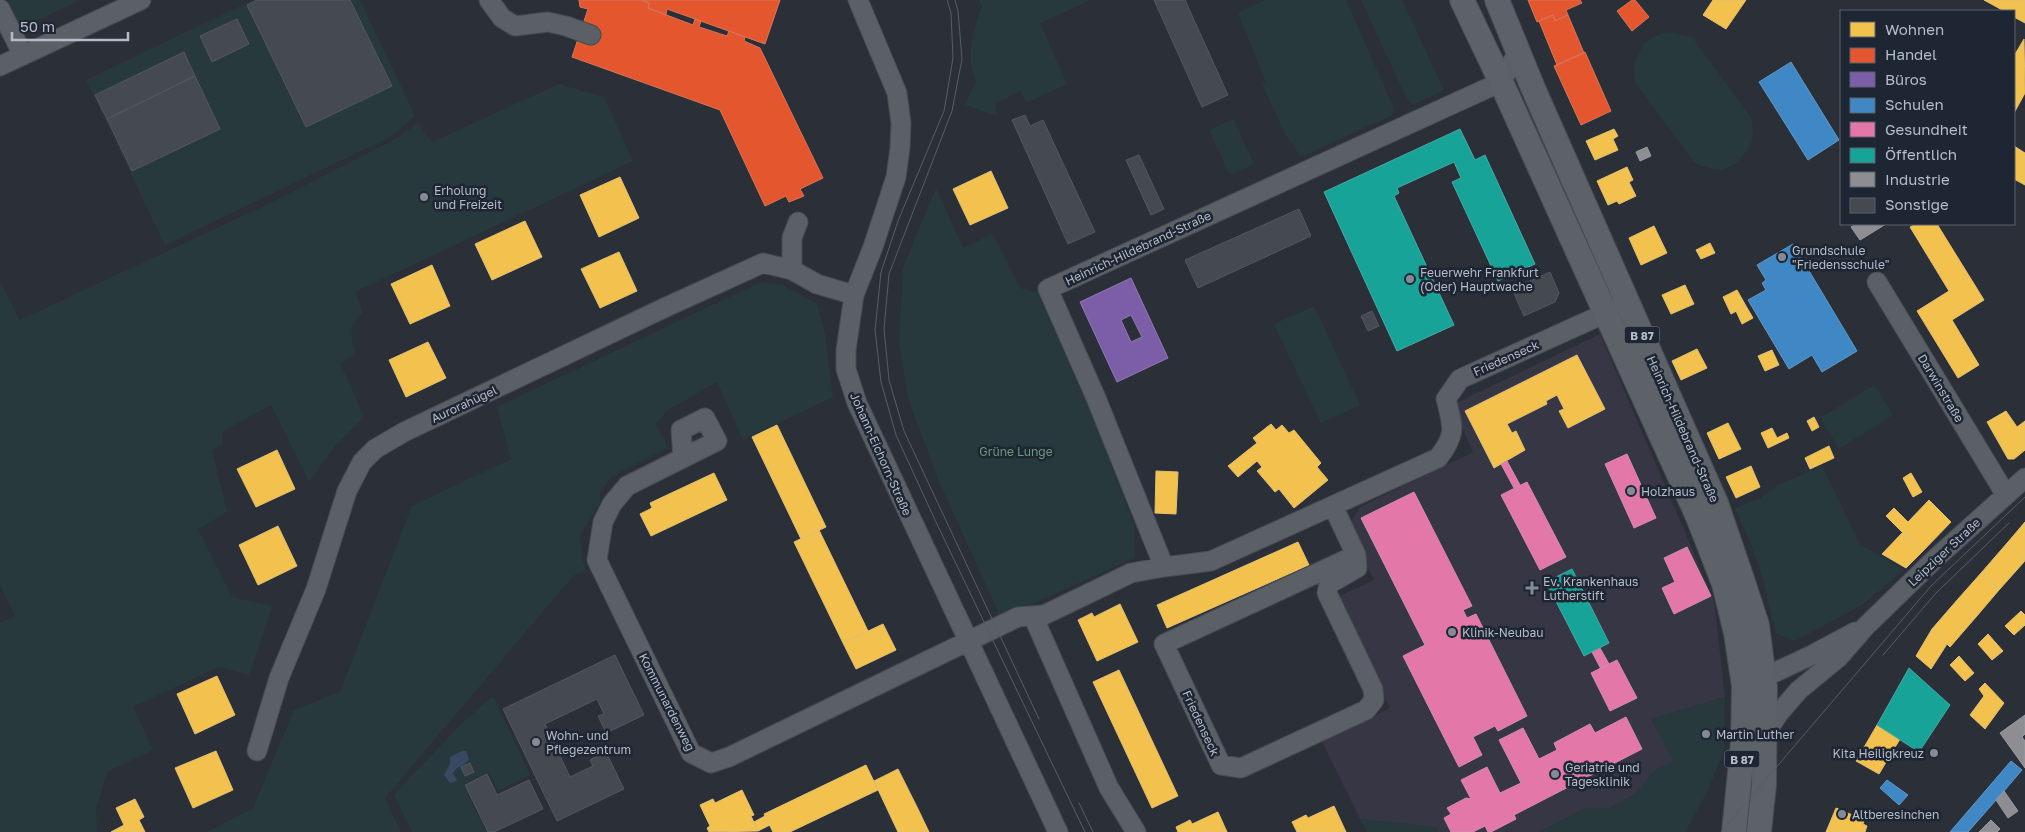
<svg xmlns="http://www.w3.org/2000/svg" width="2025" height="832" viewBox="0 0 2025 832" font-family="'Golos Text',sans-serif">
<rect width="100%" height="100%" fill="#2b2f38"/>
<path fill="#373644" d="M1600 334 1714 600 1725 697 1651 719 1674 761 1655 771 1635 794 1610 808 1584 809 1540 832H1438L1436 827 1360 819 1322 742 1390 708 1337 597 1374 580 1348 526 1360 507 1473 452 1452 405Z"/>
<path fill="#28393e" d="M7 0H80L21 28Z
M253 0H360L415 116 392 136 165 245 86 80Z
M979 0H1091L1040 23 1067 84 1026 103 1021 91 995 104 997 116 965 105 976 81C965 56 973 31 982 7Z
M1265 0H1346L1394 109 1392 115 1301 157 1286 135 1262 84 1266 82 1238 13Z
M1361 0H1402L1444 90 1413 105 1407 99Z
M1669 32 1692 37 1750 116C1753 124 1754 132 1752 140 1749 152 1734 168 1722 169 1713 170 1703 166 1695 163L1635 82 1634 64 1644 43 1657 35Z
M559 84 604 97 633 161 355 292 363 312C348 325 350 337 356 354L340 363 364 417 335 446 309 482 271 405 222 432 223 445 212 450 227 512 198 529 232 597 272 606 249 675 218 667 133 707 153 750 107 772 96 809 97 832H0V623L15 616 0 584V281L20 320 264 206 392 141 418 123 432 142Z
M1233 119 1254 164 1230 175 1209 130Z
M936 188 963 248 993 234 1020 288 1038 293 1097 428 1134 525 1135 558 1001 618 938 479 908 398 899 342 903 268Z
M761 282 783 285 817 304 825 334 833 397 743 440 717 382 668 410 656 424 668 448 612 476 600 492V502L580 536 582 558 586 570 573 576 385 798 401 832H207L253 808 294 710 340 692 412 506 511 459 497 407Z
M1314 306 1360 405 1321 423 1274 324Z
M1874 385 1893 415 1839 449 1820 418Z
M1822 466 1860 544 1904 570 1862 605 1795 641 1775 633 1764 582 1750 542 1735 508 1759 499 1776 486Z
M493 696 530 775 498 791 489 772 463 784 486 832H412L394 795 464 721Z
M1725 697 1724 750 1708 790 1685 832H1540L1584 809 1610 808 1635 794 1655 771 1673 761 1651 719Z
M1360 819 1436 827 1438 832H1367Z"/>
<path fill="#394863" d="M462 751H466L469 759C465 766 457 766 453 773L457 781 450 783 444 775 450 764V757Z"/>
<path fill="#f2c14e" stroke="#e0c073" d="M1713 0H1746L1726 29 1703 15Z
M1984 0H2025V23L2014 17V11H2004Z
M2024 39 2025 93 2014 113V56Z
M1614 129 1618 136 1613 139 1618 150 1595 160 1586 141Z
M2014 146 2025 153V185L2014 179Z
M1627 167 1633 180 1629 182 1636 196 1619 204 1617 201 1608 205 1597 181Z
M991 171 1008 208 970 225 953 189Z
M620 177 639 218 599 237 580 195Z
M525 221 542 257 492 280 475 244Z
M1916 224H1937L1984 300 1952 320 1979 365 1958 378 1917 311 1949 291 1910 227Z
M1654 226 1667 253 1641 265 1629 238Z
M1710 243 1715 253 1701 259 1696 250Z
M619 252 637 291 600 308 581 269Z
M432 265 450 306 410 324 391 284Z
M1685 285 1694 304 1671 314 1662 295Z
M1737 290 1746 306 1731 314 1723 297Z
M1746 306 1753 318 1742 324 1736 311Z
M428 342 446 378 406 397 389 360Z
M1697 349 1707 368 1681 380 1672 361Z
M1772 350 1779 365 1765 371 1758 356Z
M1577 355 1605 409 1568 428 1559 411 1564 409 1557 395 1546 401 1547 404 1507 424 1512 433 1516 431 1525 450 1494 468 1465 411Z
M2006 411 2017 427 2025 421V450L2014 459H2008L1987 422Z
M1814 417 1819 427 1812 431 1807 421Z
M1728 423 1741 449 1719 459 1707 433Z
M1271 424 1276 430 1282 425 1289 433 1294 430 1321 463 1317 467 1328 480 1294 508 1279 489 1275 492 1257 471 1262 467 1257 461 1238 477 1228 466 1257 443 1253 438Z
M777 425 826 527 801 539 752 437Z
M1772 428 1777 438 1787 433 1789 438 1768 448 1761 433Z
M1829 446 1834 458 1810 469 1805 458Z
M277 450 295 489 256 507 237 469Z
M1751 466 1760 487 1736 498 1726 477Z
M1156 471 1178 472 1176 514 1155 513Z
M714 473 727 500 651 536 640 514 652 508 650 503Z
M1911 473 1922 492 1913 497 1903 478Z
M1929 500 1951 522 1922 552 1886 516 1894 508 1908 522Z
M2025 522V560L2024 562 2008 542Z
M278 526 297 566 258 585 239 545Z
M819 530 868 631 843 643 794 542Z
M1903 532 1922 552 1906 568 1882 554Z
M1298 542 1309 565 1167 628 1157 605Z
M2008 542 2024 562 1999 590 1982 572Z
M1982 572 1999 590 1976 617 1958 599Z
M1958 599 1976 617 1950 647 1932 629Z
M1120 604 1138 642 1097 661 1078 620 1092 613 1094 617Z
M2021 611 2025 615V625L2014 635 2005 626Z
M883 624 896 650 856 669 843 643Z
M1932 629 1947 644 1931 669 1916 656Z
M1988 634 2003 651 1992 660 1978 644Z
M1959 656 1974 673 1965 681 1950 665Z
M1119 670 1178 796 1152 808 1093 682Z
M217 676 235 715 195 734 177 694Z
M1985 683 2004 703 1985 729 1970 715 1984 696 1979 689Z
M1877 725 1900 739 1879 774 1856 761Z
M216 751 233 790 193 808 175 768Z
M866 765 878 790 790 832H773L764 814Z
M898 769 918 809 929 832H898L874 781Z
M742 790 754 815 751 816 758 831 709 832 707 828 710 826 700 805 713 799 715 803Z
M135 799 144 817 139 820 145 832H111L124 825 116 808Z
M1334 806 1346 832H1297L1292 822 1306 815 1308 818Z
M1836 808 1864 820 1863 824 1867 826 1865 832H1826Z
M1218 812 1227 832H1178L1176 827 1190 820 1192 824Z
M765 816 770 825 758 831 754 822Z"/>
<path fill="#e4572e" stroke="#d6755c" d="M579 0H641L649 3 648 8 693 25 695 19 701 21 699 27 727 36 729 31 745 37 744 41 760 48 823 178 800 189 804 196 789 202 786 196 765 206 720 110 572 57 588 9 580 7Z
M641 0H780L765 44 667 9 666 15 648 8 649 3Z
M1528 0H1580L1582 3 1566 10 1568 15 1555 21 1553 15 1537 22Z
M1632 0H1635L1649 17 1632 31 1617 11Z
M1553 15 1555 21 1568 15 1584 53 1557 65 1539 21Z
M1585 52 1611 111 1581 125 1554 66Z"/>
<path fill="#7b5ea7" stroke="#8c7ab1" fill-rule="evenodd" d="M1131 278 1168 358 1117 382 1080 302ZM1131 315 1142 337 1131 342 1121 320Z"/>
<path fill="#3f88c5" stroke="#6298c6" d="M1791 62 1839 140 1808 160 1759 82Z
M1793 244 1857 351 1822 372 1812 355 1789 369 1748 300 1766 290 1762 283 1766 280 1757 265Z
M2011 761 2022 770 2004 791 1968 832H1950Z
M1887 780 1908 795 1899 805 1880 788Z"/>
<path fill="#e377a8" stroke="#d58cb2" d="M1627 454 1656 518 1634 528 1605 464Z
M1507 461 1520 485 1514 488 1501 464Z
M1527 482 1566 557 1540 570 1501 495Z
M1414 492 1472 606 1463 610 1467 618 1476 614 1527 716 1498 731 1495 726 1473 737 1482 755 1459 767 1403 656 1425 645 1361 518Z
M1687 547 1711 596 1674 614 1662 588 1675 582 1664 558Z
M1600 648 1609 664 1601 669 1592 652Z
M1617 660 1637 698 1610 711 1591 673Z
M1626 717 1642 749 1514 815 1516 819 1491 832H1488L1485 826 1473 832H1451L1444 818 1451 814 1447 808 1466 798 1471 799 1461 780 1487 767 1500 793 1521 783 1499 740 1523 728 1539 759 1557 750 1554 743 1590 724 1595 733Z"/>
<path fill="#17a398" stroke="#46aaa7" d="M1460 129 1475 160 1485 155 1535 264 1498 281 1452 182 1461 178 1454 162 1397 188 1399 193 1394 196 1454 325 1397 351 1324 192Z
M1572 569 1609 643 1584 656 1546 582Z
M1909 668 1950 705 1919 752 1877 725Z"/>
<path fill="#8d8d92" stroke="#999ba2" d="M1647 147 1651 156 1640 161 1636 152Z
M1856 224H1886L1860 240 1851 227Z
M2025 715V734L2022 737 2025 741V768L2000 733Z
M2004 791 2018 811 2008 818 1996 800Z
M1991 820 2000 829 1997 832H1979Z"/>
<path fill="#454950" stroke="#53575f" d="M257 0H350L392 86 306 127 247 5Z
M1154 0H1185L1228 95 1202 107Z
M237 19 249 44 212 62 200 36Z
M184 52 195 76 107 119 95 95Z
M195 76 220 129 132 171 107 119Z
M1025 115 1030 126 1043 120 1095 232 1068 244 1012 120Z
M1139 155 1164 209 1151 215 1126 160Z
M1299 209 1311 236 1198 288 1185 260Z
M1550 272 1559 293 1555 302 1524 316 1512 289Z
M1372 311 1379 326 1368 331 1361 316Z
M615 655 644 715 606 733 598 716 604 714 597 699 545 724 570 777 593 766 590 760 606 752 624 789 557 821 503 709Z
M470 763 474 772 465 776 461 767Z
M487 774 497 795 529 780 543 809 494 832H488L465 785Z"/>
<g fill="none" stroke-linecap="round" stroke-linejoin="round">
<g stroke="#474b51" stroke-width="21">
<path id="minor" d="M489 0 502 18 515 26 548 22 566 26 591 35
M858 0 897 93 901 123 900 148 896 177 873 247 854 295 846 350V369L857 403 1058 832
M0 9 23 55
M0 66 141 0
M792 270V238L798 222
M1877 282 2006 495
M683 458 681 430 705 418 717 441 627 486 612 504 603 522 597 560 691 753 711 763 729 757 1018 617 1044 615 1131 573 1164 567 1211 561 1438 458C1457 434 1453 427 1446 399L1460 379 1628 303
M1333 506 1356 555 1164 644 1221 765 1241 768 1366 710 1374 700 1373 689 1327 593 1329 584 1357 568 1356 555
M1164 567 1096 398 1048 289 1501 82 1518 52
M1033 616 1109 788 1136 832
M1752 683 1812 655 1855 632
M1765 734 1779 713 1799 690 1838 658 1865 627 1936 558 2025 478
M257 751 279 678 316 589 347 491 362 462 375 449 404 432 664 308 763 263 792 270 817 284 854 295"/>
</g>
<g stroke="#464a52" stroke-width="26">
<path id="major" d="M1462 0 1501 82 1698 517 1724 584 1736 633 1744 686 1743 742 1734 832
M1497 0 1533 88 1716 503 1743 582 1757 625 1765 687 1764 785 1759 832"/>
</g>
<use href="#minor" stroke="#5b5f66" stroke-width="19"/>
<use href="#major" stroke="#5d6168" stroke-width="24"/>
<path stroke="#595d64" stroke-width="1" d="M947 0 951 13 953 58 944 111 898 221 881 272 875 330 881 382 896 435 935 520 1085 832
M955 0 958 11 962 59 952 111 889 274 884 329 889 380 904 431 1039 719
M1883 655 1936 593 2009 523
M1079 803 1093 832
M1721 832 1931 586 2025 497"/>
</g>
<g fill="#858b96" stroke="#1e2633" stroke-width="2">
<circle cx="424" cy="197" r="5"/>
<circle cx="1782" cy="257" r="5"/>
<circle cx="1410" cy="279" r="5"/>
<circle cx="1631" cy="491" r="5"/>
<path d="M1529.5 580.5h5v5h5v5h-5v5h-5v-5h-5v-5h5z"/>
<circle cx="1452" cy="632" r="5"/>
<circle cx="1706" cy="734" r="5"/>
<circle cx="536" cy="742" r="5"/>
<circle cx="1934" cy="753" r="5"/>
<circle cx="1555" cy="774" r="5"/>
<circle cx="1842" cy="814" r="5"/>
</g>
<g text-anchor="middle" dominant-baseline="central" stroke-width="5" stroke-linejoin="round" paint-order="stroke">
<g fill="#1e2633" stroke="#888f9c" stroke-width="1">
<rect x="1624.5" y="326.5" width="35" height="17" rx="4"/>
<rect x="1724.5" y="750.5" width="35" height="17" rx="4"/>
</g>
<g font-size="11" font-weight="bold" fill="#b5bcc9">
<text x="1642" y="335">B 87</text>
<text x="1742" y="759">B 87</text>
</g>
<g font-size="12" fill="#b5bcc9" stroke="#1e2633" text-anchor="start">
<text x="434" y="190">Erholung<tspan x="434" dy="14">und Freizeit</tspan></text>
<text x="1792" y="250">Grundschule<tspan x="1792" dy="14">"Friedensschule"</tspan></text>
<text x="1420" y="272">Feuerwehr Frankfurt<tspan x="1420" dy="14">(Oder) Hauptwache</tspan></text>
<text x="1641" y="491">Holzhaus</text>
<text x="1543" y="581">Ev. Krankenhaus<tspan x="1543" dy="14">Lutherstift</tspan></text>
<text x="1462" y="632">Klinik-Neubau</text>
<text x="1716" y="734">Martin Luther</text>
<text x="546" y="735">Wohn- und<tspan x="546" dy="14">Pflegezentrum</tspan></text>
<text x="1924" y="753" text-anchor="end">Kita Heiligkreuz</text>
<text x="1565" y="767">Geriatrie und<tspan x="1565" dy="14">Tagesklinik</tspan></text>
<text x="1852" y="814">Altberesinchen</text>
</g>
<g font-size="12" fill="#b5bcc9" stroke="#1e2633">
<text transform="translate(1138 248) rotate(-25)">Heinrich-Hildebrand-Straße</text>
<text transform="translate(1506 358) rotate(-24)">Friedenseck</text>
<text transform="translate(1941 388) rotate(59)">Darwinstraße</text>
<text transform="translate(464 404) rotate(-25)">Aurorahügel</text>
<text transform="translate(1683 429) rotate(66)">Heinrich-Hildebrand-Straße</text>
<text transform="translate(881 454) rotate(66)">Johann-Eichorn-Straße</text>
<text transform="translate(1944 552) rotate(-43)">Leipziger Straße</text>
<text transform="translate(667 702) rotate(63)">Kommunardenweg</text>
<text transform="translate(1201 723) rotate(65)">Friedenseck</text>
</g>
<g font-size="12" fill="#6c9a78" stroke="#1e2633">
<text x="1016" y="451">Grüne Lunge</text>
</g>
</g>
<rect x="1840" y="10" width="175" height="215" fill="#1e2633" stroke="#5a626f"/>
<rect x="1850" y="22" width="25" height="15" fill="#f2c14e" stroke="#5a626f"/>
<text x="1885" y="35" font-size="15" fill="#b5bcc9">Wohnen</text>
<rect x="1850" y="48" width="25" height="15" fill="#e4572e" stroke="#5a626f"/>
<text x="1885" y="60" font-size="15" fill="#b5bcc9">Handel</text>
<rect x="1850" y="72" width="25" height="15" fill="#7b5ea7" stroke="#5a626f"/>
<text x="1885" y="85" font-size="15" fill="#b5bcc9">Büros</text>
<rect x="1850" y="98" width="25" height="15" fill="#3f88c5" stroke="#5a626f"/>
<text x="1885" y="110" font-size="15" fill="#b5bcc9">Schulen</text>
<rect x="1850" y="122" width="25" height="15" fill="#e377a8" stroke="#5a626f"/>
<text x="1885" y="135" font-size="15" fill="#b5bcc9">Gesundheit</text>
<rect x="1850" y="148" width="25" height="15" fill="#17a398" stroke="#5a626f"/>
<text x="1885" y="160" font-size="15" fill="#b5bcc9">Öffentlich</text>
<rect x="1850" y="172" width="25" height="15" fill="#8d8d92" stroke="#5a626f"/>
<text x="1885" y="185" font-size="15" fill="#b5bcc9">Industrie</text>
<rect x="1850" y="198" width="25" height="15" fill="#454950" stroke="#5a626f"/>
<text x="1885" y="210" font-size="15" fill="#b5bcc9">Sonstige</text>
<path d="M12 32v8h116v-8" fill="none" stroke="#b5bcc9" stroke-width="2.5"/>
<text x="20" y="32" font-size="15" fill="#b5bcc9" stroke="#1e2633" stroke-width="4" paint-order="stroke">50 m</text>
</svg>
